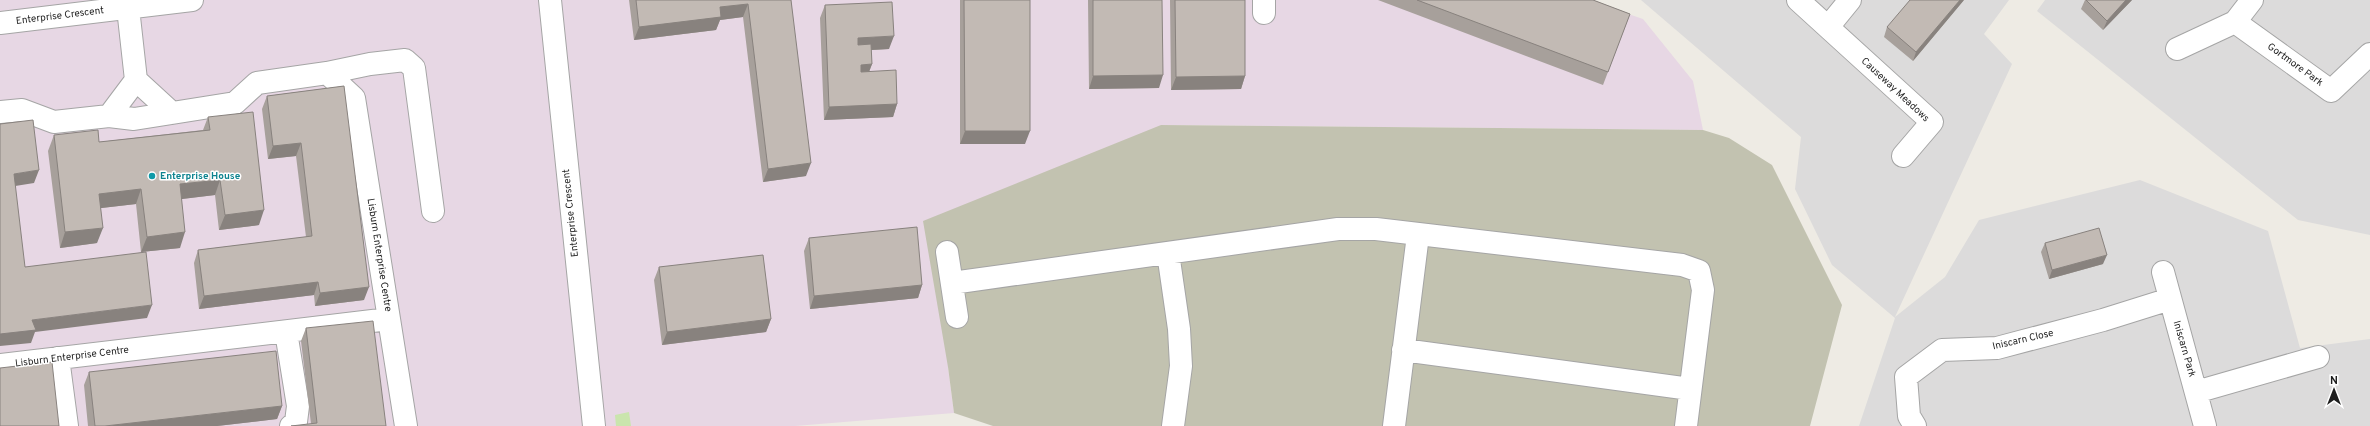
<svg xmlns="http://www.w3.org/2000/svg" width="2370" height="426" viewBox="0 0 2370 426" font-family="Overpass,sans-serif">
<rect width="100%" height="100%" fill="#eeebe4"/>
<path fill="#dcdbdb" d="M1641 0H2009L1984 34 2012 64 1895 317 1945 277 1979 220 2140 180 2268 231 2300 348 2370 339V426H1859L1895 318 1832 265 1795 189 1801 137Z
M2045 0H2370V235L2298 220 2037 11Z"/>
<path fill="#e7d7e4" d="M0 0H1587L1643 19 1693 81 1703 130 1161 125 948 367 954 413 795 426H0Z"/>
<path fill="#c2c2b0" d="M1161 125 1703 130 1729 138 1772 165 1842 305 1810 426H993L954 413 948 367 923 221Z"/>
<path fill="#cae5ad" d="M629 412 631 426H616L615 415Z"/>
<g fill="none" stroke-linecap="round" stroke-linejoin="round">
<g stroke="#a5a5a5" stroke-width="24">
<path id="minor" d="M550 0 594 426
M1264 0V13
M1798 0 1932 122 1903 156
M2235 22 2331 91 2370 54
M0 23 192 0
M1828 27 1850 0
M2177 49 2235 22 2252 0
M327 73 370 64 405 60 414 68 433 211
M0 112 22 110 54 122 109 116 136 80
M109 116 134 119 172 113
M947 252 957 317
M1168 253 1179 329 1181 366 1173 426
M2163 272 2205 426
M952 283 1338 229H1376L1682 265 1699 271 1703 290 1686 426
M389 319 406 426
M286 332 298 406 296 422 291 426
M1403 350 1690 389
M58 358 67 426
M0 365 389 319 354 98 327 73 257 83 235 103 172 113 136 80 128 8
M2196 392 2318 357
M1394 426 1418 235
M1915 426 1909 416 1906 377 1942 350 1997 348 2103 320 2170 299"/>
</g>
<use href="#minor" stroke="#fff" stroke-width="22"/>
</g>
<path fill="#a7a09b" d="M629 0H791L806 176 763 182 743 17 720 20 716 30 634 40Z
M960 0H1030L1025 144H960Z
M1088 0H1162L1159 88 1089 89Z
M1170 0H1245V76L1241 89 1171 90Z
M1378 0H1593L1630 14 1603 85Z
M1964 0 1913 61 1884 37 1887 27Z
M2085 0H2132L2103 30 2081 9Z
M825 5 889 49 871 50 872 64 869 72 897 104 893 117 824 120 820 18Z
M344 86 364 300 315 306 314 295 199 309 194 263 198 250 306 237 296 156 268 159 262 109 267 96Z
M208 117 259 225 219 230 215 195 181 199 180 248 141 252 136 204 101 208 97 243 60 248 48 151 54 135 99 142 203 130Z
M809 238 922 285 918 298 810 309 804 251Z
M2045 243 2103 264 2049 279 2041 252Z
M659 267 771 319 766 332 662 345 654 280Z
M306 328 386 426 311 424 301 341Z
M89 372 282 406 277 419 217 426H88L84 385Z"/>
<path fill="#88827e" d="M1960 0H1964L1913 61 1916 52Z
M2126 0H2132L2103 30 2107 21Z
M748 4 743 17 720 20 716 30 634 40 639 27 720 7Z
M894 36 889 49 853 51 858 38Z
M872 64 867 77 856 78 861 65Z
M1163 75 1159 88 1089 89 1093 76Z
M1245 76 1241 89 1171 90 1176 77Z
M897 104 893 117 824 120 829 107Z
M965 131H1030L1025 144H960Z
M301 143 296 156 268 159 273 146Z
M811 163 806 176 763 182 768 169Z
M39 170 34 183 9 187 14 174Z
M220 180 215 195 174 200 180 184Z
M141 189 136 204 93 209 99 194Z
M264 210 259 225 219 230 225 215Z
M103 228 97 243 60 248 65 232Z
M185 232 180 248 141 252 147 237Z
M2107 255 2103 264 2049 279 2052 270Z
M318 282 314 295 199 309 204 296Z
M922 285 918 298 810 309 814 296Z
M369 287 364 300 315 306 320 293Z
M152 305 147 318 35 332 31 343 0 346V334L32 320Z
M771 319 766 332 662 345 667 332Z
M282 406 277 419 217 426H105Z"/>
<path fill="#c2bab4" stroke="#88827e" d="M636 0H791L811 163 768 169 748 4 720 7 721 17 639 27Z
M964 0H1030V131H965Z
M1093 0H1162L1163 75 1093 76Z
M1175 0H1245V76L1176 77Z
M1417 0H1593L1630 14 1608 72Z
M1910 0H1960L1916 52 1887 27Z
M2086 0H2126L2107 21Z
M892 2 894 36 858 38V45L871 44 872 64 861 65V72L896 70 897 104 829 107 825 5Z
M344 86 369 287 320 293 318 282 204 296 198 250 312 236 301 143 273 146 267 96Z
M253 112 264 210 225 215 220 180 180 184 185 232 147 237 141 189 99 194 103 228 65 232 54 135 98 130 99 142 210 130 208 117Z
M33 120 39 170 14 174 25 267 146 252 152 305 32 320 36 330 0 334V124Z
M917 227 922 285 814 296 809 238Z
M2099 228 2107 255 2052 270 2045 243Z
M763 255 771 319 667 332 659 267Z
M373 321 386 426H291L317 423 306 328Z
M276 351 282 406 105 426H95L89 372Z
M52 362 59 426H0V368Z"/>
<circle fill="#0f9aa8" stroke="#fff" stroke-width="1.5" cx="152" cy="176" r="4"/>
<g text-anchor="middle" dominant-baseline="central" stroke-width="3" stroke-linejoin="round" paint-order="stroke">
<g font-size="10" fill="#1e1e1e" stroke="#fff">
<text transform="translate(60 16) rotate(-7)">Enterprise Crescent</text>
<text transform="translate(2295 65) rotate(36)">Gortmore Park</text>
<text transform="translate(1895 90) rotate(43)">Causeway Meadows</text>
<text transform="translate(571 213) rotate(-96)">Enterprise Crescent</text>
<text transform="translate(379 255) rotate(81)">Lisburn Enterprise Centre</text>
<text transform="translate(2023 340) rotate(-13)">Iniscarn Close</text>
<text transform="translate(2184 349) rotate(74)">Iniscarn Park</text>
<text transform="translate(72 357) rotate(-7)">Lisburn Enterprise Centre</text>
</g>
<g font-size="10" font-weight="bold" fill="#0d838f" stroke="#fff" text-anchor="start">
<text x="160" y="176">Enterprise House</text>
</g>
</g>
<g transform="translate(2334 390)" stroke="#ffffff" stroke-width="3" paint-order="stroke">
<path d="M0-3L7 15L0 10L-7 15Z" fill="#1e1e1e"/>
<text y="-6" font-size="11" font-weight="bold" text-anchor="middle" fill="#1e1e1e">N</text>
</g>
</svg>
